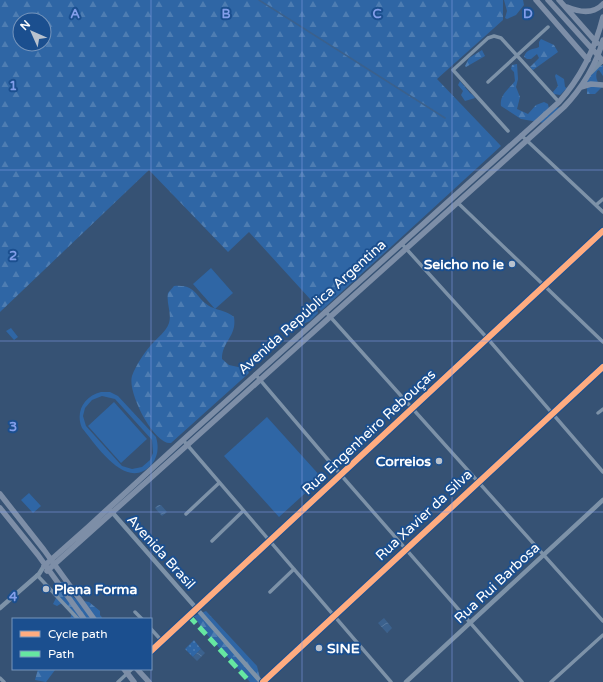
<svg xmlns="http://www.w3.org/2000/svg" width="603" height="682" viewBox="0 0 603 682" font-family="'Varela Round',sans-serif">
<defs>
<pattern id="grass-dots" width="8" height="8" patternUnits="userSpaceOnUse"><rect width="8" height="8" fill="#2f66a5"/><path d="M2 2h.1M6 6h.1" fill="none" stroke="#4e7db2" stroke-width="1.8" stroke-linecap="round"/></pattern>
<pattern id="forest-firs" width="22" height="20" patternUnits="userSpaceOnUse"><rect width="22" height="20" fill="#2f66a5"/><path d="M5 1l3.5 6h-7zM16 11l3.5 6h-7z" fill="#4e7db2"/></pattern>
<pattern id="water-waves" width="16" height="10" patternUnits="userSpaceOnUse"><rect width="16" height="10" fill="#3b618d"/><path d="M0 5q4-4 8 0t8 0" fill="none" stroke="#58799e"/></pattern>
</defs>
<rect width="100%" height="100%" fill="#365274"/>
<path fill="url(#grass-dots)" d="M194 640 201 649 193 657 185 649Z"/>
<path fill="url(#forest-firs)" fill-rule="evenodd" d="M0 0H503V20L437 79 501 146 321 311 249 232 228 252 149 170 0 312ZM20 20H44V44H20Z
M504 0H523L524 5 516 15 507 19 505 18 507 11Z
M541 39 554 45 558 52 533 70 530 67 539 58 537 54 531 59H527L524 57C527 48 533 50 539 47V42Z
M482 50 485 56 466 67 465 66 469 58Z
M517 64 518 79 516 87 520 97 517 109 528 114 536 105 544 102 548 104 549 109 561 107 544 123 521 119 501 106C499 95 510 88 515 81L514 72 511 69 512 65Z
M603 65V76L599 70 597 71C595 78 597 82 602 87L595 94H587V79L600 66Z
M556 74 564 79 565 87 567 88 560 95 554 94 553 92 558 86 555 76Z
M460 81 470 93 473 95 475 98 465 101 461 95 463 91 458 85Z
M174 286C198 284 195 299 211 307 220 311 227 311 234 317 237 337 222 341 222 359L229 365 247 369 249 373 171 443C154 445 127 392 132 376 136 365 144 353 151 345 157 338 166 332 169 323 172 313 166 303 168 293Z
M317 310 318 313 310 321 303 324 304 320Z
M61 582 66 583 73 597 78 600 89 602 100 611V615L103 619H70L72 613 62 603 57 606 53 604 56 598 57 585Z
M206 611 257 666 261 682H250L203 630 194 616Z
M38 669H54L55 670 46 682 35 680Z"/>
<path fill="#2f66a5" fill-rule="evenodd" d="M211 268 233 293 215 309 193 284Z
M11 328 18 337 14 340 6 331Z
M101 392H110L118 396 156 437C159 447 158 456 152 464 127 493 97 446 82 428 75 412 84 396 101 392ZM102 396 115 399 152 440 153 453 150 460 142 467 132 469 122 466 86 426 83 416 85 408 92 400Z
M114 402 147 439 121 463 88 426Z
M267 417 322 478 279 517 224 456Z
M29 493 41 506 33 513 21 500Z"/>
<path fill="url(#water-waves)" d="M158 505H161L167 512 162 516 155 508Z
M384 618 392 628 387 633 378 623Z
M201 649 205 653 197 661 193 657Z"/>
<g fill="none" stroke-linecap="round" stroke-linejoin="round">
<path stroke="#3b618d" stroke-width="1.5" d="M259 0 445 118"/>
<path stroke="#7d92a8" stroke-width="3.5" d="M488 82 548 27
M508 131 453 70 488 38 494 36 501 38 559 102
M521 135 603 212
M457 202 603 342
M596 205 603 199
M401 243 488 339 603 472
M325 311 603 621
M255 374 341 475 522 682
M598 413 603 409
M183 440 391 682
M186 514 219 483
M212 541 243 511
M37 575 78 619
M270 592 294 569
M135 612 142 619
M151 629 162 641
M151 651 603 231
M0 678 4 682
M118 682 132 669
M263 682 603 367
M551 682 603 635"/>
<path stroke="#7d92a8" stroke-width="4.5" d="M111 511 261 682
M0 608 39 574 44 566
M406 682 603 500"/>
<path stroke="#798da4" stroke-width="5" d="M591 72 603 60"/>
<path stroke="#7d8ea7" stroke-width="5.5" d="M536 0 588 60
M548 0 603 61
M559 0 597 43
M567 7C579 12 593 15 603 4
M581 87 591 84 603 85
M0 494 44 550 94 619
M0 508 38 555 84 619
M44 566 88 527 183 440 559 102C581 77 595 49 603 17
M47 571 564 107C582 88 596 65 603 40
M124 669 134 682
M137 669 149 682"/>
<path stroke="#66e7a1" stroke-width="5" stroke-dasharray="10 5" stroke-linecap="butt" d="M189 616 250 682"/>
<g stroke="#1b4f8f" stroke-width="8">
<path id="cycleway" d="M151 651 603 231
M263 682 603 367"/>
</g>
<use href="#cycleway" stroke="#ffac80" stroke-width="6"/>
</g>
<path fill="none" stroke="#839eea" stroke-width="1" stroke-opacity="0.55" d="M151 0V619M302 0V682M452 0V682M0 170H603M0 341H603M0 512H603M151 669V682"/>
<g fill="#b9c2ce" stroke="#1b4f8f" stroke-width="1.5">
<circle cx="512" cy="264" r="4"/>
<circle cx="439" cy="461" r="4"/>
<circle cx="46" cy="589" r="4"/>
<circle cx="319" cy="648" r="4"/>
</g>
<g text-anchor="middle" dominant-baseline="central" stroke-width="4" stroke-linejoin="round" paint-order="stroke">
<g font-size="14" font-weight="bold" fill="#fff" stroke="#1b4f8f" text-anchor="end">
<text x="504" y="264">Seicho no ie</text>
<text x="431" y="461">Correios</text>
<text x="54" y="589" text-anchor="start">Plena Forma</text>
<text x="327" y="648" text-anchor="start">SINE</text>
</g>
<g font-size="14" fill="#fff" stroke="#1b4f8f">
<text transform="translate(312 307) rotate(-42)">Avenida República Argentina</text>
<text transform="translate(369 432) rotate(-43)">Rua Engenheiro Rebouças</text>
<text transform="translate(424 515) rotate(-43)">Rua Xavier da Silva</text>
<text transform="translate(161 552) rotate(48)">Avenida Brasil</text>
<text transform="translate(497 583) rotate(-43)">Rua Rui Barbosa</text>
</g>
</g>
<g font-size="13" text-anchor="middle" font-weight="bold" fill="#839eea" stroke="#1b4f8f" stroke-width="4" stroke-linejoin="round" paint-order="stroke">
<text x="75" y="18">A</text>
<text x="226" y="18">B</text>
<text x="377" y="18">C</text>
<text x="528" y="18">D</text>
<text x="13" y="90">1</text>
<text x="13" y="260">2</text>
<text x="13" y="431">3</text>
<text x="13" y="601">4</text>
</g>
<rect x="12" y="618" width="140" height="52" fill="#1b4f8f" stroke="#7695bc"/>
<rect x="20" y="631" width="20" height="6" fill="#ffac80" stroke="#7695bc"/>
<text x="48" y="638" font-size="12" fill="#ffffff">Cycle path</text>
<rect x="20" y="651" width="20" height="6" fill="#66e7a1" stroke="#7695bc"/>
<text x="48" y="658" font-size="12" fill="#ffffff">Path</text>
<g transform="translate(32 32) rotate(315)"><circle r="19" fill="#1b4f8f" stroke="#7695bc"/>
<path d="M0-3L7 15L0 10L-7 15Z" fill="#b9c2ce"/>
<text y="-6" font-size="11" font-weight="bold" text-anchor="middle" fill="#ffffff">N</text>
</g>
</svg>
